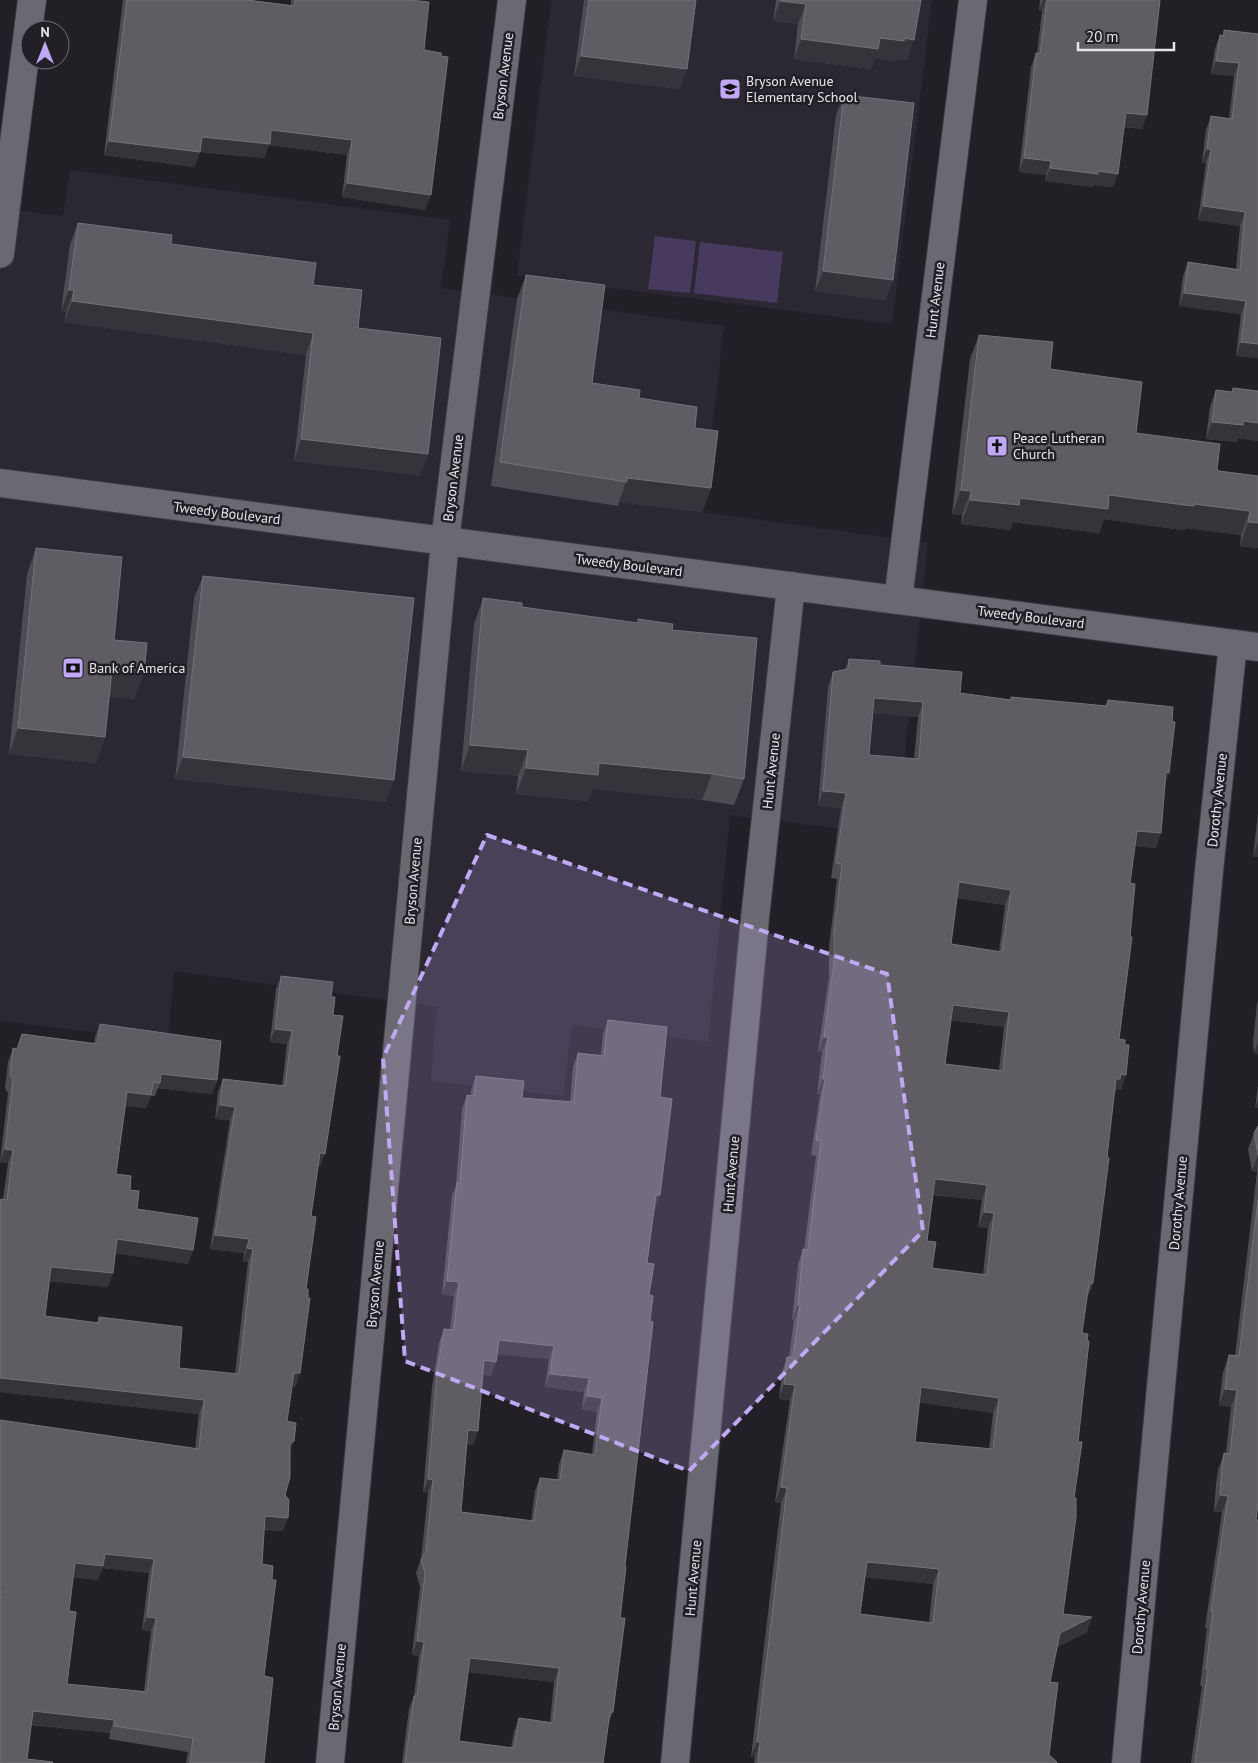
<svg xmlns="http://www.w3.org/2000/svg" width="1258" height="1763" viewBox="0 0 1258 1763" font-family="'PT Sans',sans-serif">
<rect width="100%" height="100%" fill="#222026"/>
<path fill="#2b2733" d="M551 0H932L892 324 517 276Z
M70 170 450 220 441 288 724 326 703 512 928 543 896 836 730 815 708 1042 572 1025 563 1096 431 1081 437 1007 174 971 168 1041 0 1021V208L63 216Z"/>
<path fill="#473a5e" d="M655 236 696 241 690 293 648 289Z
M700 242 783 252 777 303 694 293Z"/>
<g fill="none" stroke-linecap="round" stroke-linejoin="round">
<g stroke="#3c3a3f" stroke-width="30">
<path id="street" d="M898 600 973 0
M330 1763 445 541 512 0
M675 1763 755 918 791 586
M1126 1763 1209 871 1233 644"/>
</g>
<g stroke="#3c3a3f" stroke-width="30">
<path id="secondary" d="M0 254 32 0
M0 483 1258 647"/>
</g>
<use href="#street" stroke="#6a6870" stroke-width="28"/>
<use href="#secondary" stroke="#6a6870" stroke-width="28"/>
</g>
<path fill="#4e4c52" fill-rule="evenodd" d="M123 0H247L291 5V0H410L424 50 425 210 342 197 347 155 269 145 264 158 200 152 194 167 104 155Z
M584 0H696L680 89 574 76Z
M776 0H921L907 60 898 59 897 61 875 58 871 69 794 59 798 24 773 21Z
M1040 0H1160L1142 129 1124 127 1113 187 1094 185 1093 187 1045 181 1046 175 1019 172 1031 67 1036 53 1037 54 1042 11H1039Z
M1224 30 1258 34V358L1236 356 1241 314 1179 306 1183 276 1188 262 1236 269 1240 226 1198 220 1206 163 1202 162 1206 130 1211 116 1229 119 1234 76 1211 74 1215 49 1220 35 1222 36Z
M844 95 893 280 885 300 815 291 836 115Z
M78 223 171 244 313 285 358 328 428 454 420 475 294 461 306 355 64 322 66 312 61 311 70 244Z
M526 275 592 383 639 398 695 428 711 488 702 512 619 502 618 506 491 486 517 299Z
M979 335 1050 369 1136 433 1219 471 1258 476V548L1240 546 1241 535 1186 528 1185 530 1175 529 1104 519 1099 533 1013 522 1010 530 961 524 962 515 952 514 970 359Z
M1233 388 1258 441 1238 438 1237 442 1206 439 1210 407 1216 390 1232 392Z
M36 548 114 640 144 673 134 699 109 696 105 737 96 763 9 754 27 574Z
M203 576 386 802 175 779 194 598Z
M483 598 522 607 637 623 638 619 672 630 744 779 734 805 702 800 593 789 588 801 516 794 518 776 461 771 474 624Z
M849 659 880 665 960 693 1010 700 1011 697 1105 706 1108 700 1165 785 1156 848 1135 846 1130 883 1119 1039 1121 1090 1117 1089 1115 1094H1114L1093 1283 1087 1298 1082 1333 1078 1442 1074 1498 1063 1614 1087 1632 1057 1647 1050 1682 1049 1755 1057 1763H754L755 1757H751L781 1503 775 1502 790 1400 779 1399 782 1372 787 1357H789L794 1320H792L798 1264 803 1249 804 1250 816 1156 811 1155 820 1094H817L822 1052H818L829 977V947L837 879 831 878 841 808 818 806 828 687 833 672 845 669ZM872 713 918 717 914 759 869 755ZM957 898 1005 905 999 952 951 944ZM951 1020 1004 1027 999 1070 945 1064ZM933 1195 982 1200 978 1227 988 1228 983 1275 932 1268 927 1241ZM919 1402 993 1413 989 1449 915 1442ZM865 1577 933 1584 929 1623 860 1614Z
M1258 814V857L1253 856Z
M281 976 331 997 333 1015 320 1167H318L311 1216 300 1373 295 1387 292 1386 287 1421 290 1453 285 1495 283 1531 264 1530 262 1564 272 1580 264 1676V1763H186L188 1752 109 1739 110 1733 31 1725 0 1763V1420L195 1449 199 1414 0 1392V1201L1 1199H3L8 1163 0 1162 8 1093 5 1088 8 1062 13 1048 17 1049 22 1034 94 1043 95 1037 100 1024 217 1080 212 1094 158 1088 155 1096H151L146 1108 126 1106 116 1174 130 1190 137 1209 193 1250 188 1264 115 1253 113 1273 108 1287 49 1281 45 1316 97 1323 99 1317 179 1368 235 1374 248 1262H243L244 1253 210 1249 230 1120 215 1119 218 1092 223 1079 282 1086 287 1044 270 1042 276 989ZM103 1568 149 1573 142 1630 151 1631 144 1691 67 1684 69 1611 73 1577 98 1580Z
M1258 1001V1054L1254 1053 1253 1042 1257 1004Z
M608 1020 660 1097 655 1209H654L647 1263 650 1321 625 1566 613 1712 608 1724 603 1763H402L409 1709 414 1696 419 1656 412 1655 420 1587 416 1573 421 1559 428 1493H423L432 1387 439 1343 444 1329 450 1330 454 1296 442 1294 452 1196 456 1185 462 1109 467 1095 471 1096V1090L476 1076 522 1098 570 1102 573 1067 578 1053 601 1055 603 1034ZM497 1354 549 1359 545 1387 584 1392 582 1409 597 1412 592 1454 564 1450 559 1464 557 1480 540 1478 535 1491 531 1521 461 1512 467 1444 473 1445 478 1431 483 1375 491 1376ZM468 1672 554 1682 550 1722 519 1718 514 1732 511 1748 459 1741Z
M1258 1086V1108H1255Z
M1258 1126V1504L1256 1520 1258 1763H1191L1202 1686H1200L1207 1628H1205L1222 1512H1214L1216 1484 1218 1470 1224 1453H1226L1231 1407 1219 1405 1223 1372 1229 1355 1235 1356 1257 1172 1252 1171 1248 1149 1254 1133Z"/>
<path fill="#36343a" d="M1043 0H1046L1042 11H1039Z
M780 1 806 4 798 24 773 21Z
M880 38H905L914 40 907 60 898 59 897 61 875 58 871 69 794 59 801 39Z
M581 56 687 69 680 89 574 76Z
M1216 61 1239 63 1234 76 1211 74Z
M1126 113 1147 115 1142 129 1121 126Z
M271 130 352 140 347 155 269 145 264 158 196 151 202 137Z
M109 141 200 152 194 167 104 155Z
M1207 149H1211L1206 163 1202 162Z
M1024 158 1051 161 1046 175 1019 172Z
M1050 168 1098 171 1118 174 1113 187 1094 185 1093 187 1045 181Z
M347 183 431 195 425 210 342 197Z
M1203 206 1245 212 1240 226 1198 220Z
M823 271 893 280 885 300 815 291Z
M69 290H74L66 312 61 311Z
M1184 293 1246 301 1241 314 1179 306Z
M72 301 313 333 306 355 64 322Z
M1241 342 1258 344V358L1236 356Z
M1243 421 1258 423V441L1238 438 1237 442 1206 439 1212 422Z
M301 439 428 454 420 475 294 461Z
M627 478 711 488 702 512 619 502Z
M961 490 971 491 962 515 952 514Z
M1109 495 1250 511 1241 535 1186 528 1185 530 1175 529 1104 519 1099 533 1013 522 1010 530 961 524 970 500Z
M1248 522 1258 523V548L1240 546Z
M112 670 144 673 134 699 102 696Z
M874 698 923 702 918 717 868 713Z
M18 728 105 737 96 763 9 754Z
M470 745 528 750 518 776 461 771Z
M183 757 394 780 386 802 175 779Z
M599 763 712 774 702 800 593 789 588 801 516 794 526 768Z
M1166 772 1169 773 1164 787Z
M823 791 846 793 841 808 818 806Z
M1137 831 1161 833 1156 848 1132 846Z
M1258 841V857L1253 856Z
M959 882 1011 890 1005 905 953 897Z
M953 1005 1009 1012 1004 1027 947 1019Z
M275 1029 292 1031 287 1044 270 1042Z
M824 1037H828L822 1052H818Z
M1258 1042V1054L1254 1053Z
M161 1074 217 1080 212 1094 158 1088 160 1083Z
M1121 1074 1126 1075 1121 1090 1117 1089 1115 1094H1111L1116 1079Z
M823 1079H825L820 1094H817Z
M127 1092 151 1095 146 1108 123 1106Z
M1258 1100V1108H1255Z
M220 1105 235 1107 230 1120 215 1119Z
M5 1149 13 1150 8 1163 0 1162Z
M320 1153 325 1154 320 1167H315Z
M1258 1155 1257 1172 1252 1171Z
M935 1179 987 1185 982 1200 929 1194Z
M656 1195H660L655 1209 651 1208Z
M984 1212 994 1213 988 1228 978 1227Z
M215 1235 249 1239 244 1253 210 1249Z
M117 1239 193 1250 188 1264 112 1253Z
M247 1248 253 1249 248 1262H243Z
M51 1267 113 1273 108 1287 46 1281Z
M447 1281 459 1282 454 1296 442 1294Z
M798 1305H800L794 1320H792Z
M499 1340 554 1346 549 1359 494 1354Z
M484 1360 496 1362 491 1376 479 1374Z
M294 1373H300L295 1387 289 1386Z
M550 1374 589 1378 584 1392 545 1387Z
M0 1378 204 1400 199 1414 0 1392Z
M784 1384 795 1385 790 1400 779 1399Z
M921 1387 999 1398 993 1413 916 1402Z
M1225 1389 1237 1390 1231 1407 1219 1405Z
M587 1396 602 1398 597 1412 582 1409Z
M468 1430 478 1431 473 1445 463 1444Z
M294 1441 289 1455 290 1444Z
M428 1479 433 1480 428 1493H423Z
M781 1487 787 1488 781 1503 775 1502Z
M1220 1495 1228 1496 1222 1512H1214Z
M265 1516 288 1518 283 1531 260 1529Z
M105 1554 154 1559 149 1573 103 1568 98 1580 70 1576 75 1563Z
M867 1562 939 1569 933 1584 861 1577Z
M147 1617 156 1618 151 1631 142 1630Z
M1092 1617 1087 1632 1054 1648 1060 1633Z
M417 1641 424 1642 419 1656 412 1655Z
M470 1658 559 1668 554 1682 465 1672Z
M33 1711 114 1720 110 1733 28 1724Z
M757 1742H760L755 1757H751Z"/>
<path fill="#5f5d63" stroke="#747278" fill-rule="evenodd" d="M127 0H247L294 6 295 0H410L429 2 424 50 441 53V56L448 57 431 195 347 183 352 140 271 130 270 144 202 137 200 152 109 141Z
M589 0H696L687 69 581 56Z
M780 0H921L914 40 905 38 904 41 880 38 878 49 801 39 806 4 780 1Z
M1047 0H1160L1147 115 1126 113 1118 174 1098 171V174L1050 168 1051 161 1024 158 1036 53 1040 54Z
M1224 30 1258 34V344L1241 342 1246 301 1184 293 1188 262 1240 270 1245 212 1203 206 1211 149H1207L1211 116 1232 119 1239 63 1216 61 1220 35 1224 36Z
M844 95 914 103 893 280 823 271Z
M78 223 172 235 171 244 316 263 313 285 362 290 358 328 441 338 428 454 301 439 313 333 72 301 74 290H69Z
M526 275 605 285 592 383 640 390 639 398 697 407 695 428 718 431 711 488 627 478V482L500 462Z
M979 335 1053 342 1050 369 1142 382 1136 433 1220 444 1217 469 1219 471 1258 476V523L1248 522 1250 511 1194 504V506L1184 505 1109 495 1108 509 1020 498 1019 505 970 500 971 491 961 490Z
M1233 388 1258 391V423L1243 421V425L1212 422 1216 390 1232 392Z
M36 548 122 557 114 640 147 643 144 673 112 670 105 737 18 728Z
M203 576 414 598 394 780 183 757Z
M483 598 522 603V607L638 623V619L673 624 672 630 757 638 744 779 712 774 599 763 598 775 526 768 528 750 470 745Z
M849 659 880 661V665L962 672 960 693 1011 700V697L1107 706 1108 700 1173 707 1172 721 1175 722 1169 773 1166 772 1161 833 1137 831 1130 883 1135 884 1130 937H1132L1119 1039 1125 1040V1045H1129L1126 1075 1121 1074 1120 1079H1116L1107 1157 1109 1158 1093 1283H1089L1082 1333 1088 1334 1087 1341H1089L1078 1442H1082L1074 1498H1076V1517L1063 1614 1092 1617 1060 1633 1050 1682 1058 1683 1049 1755 1057 1762 1056 1763H758L760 1742H757L787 1488 781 1487 795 1385 784 1384 787 1357H793L800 1305H798L803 1249 808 1250 821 1141 816 1140 825 1079H823L828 1037H824L834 962V932L842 864 836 863 846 793 823 791 833 672 848 669ZM874 698 923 702 919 759 869 755ZM959 882 1011 890 1002 952 951 944ZM953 1005 1009 1012 1003 1071 945 1064ZM935 1179 987 1185 984 1212 994 1213 987 1275 932 1268 936 1242 927 1241ZM921 1387 999 1398 993 1449 915 1442ZM867 1562 939 1569 933 1623 860 1614Z
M281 976 333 982 331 997H335L333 1015 343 1016 337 1056H340L325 1154 320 1153 311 1216 316 1217 306 1289H308V1298H310L300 1373H294L287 1421 296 1423 294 1441 290 1444V1477L285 1495 289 1500 288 1518 265 1516 262 1564 273 1566 272 1580H276L264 1676 273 1678 264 1763H190L193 1738 114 1726V1720L33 1711 27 1759 53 1762 52 1763H0V1593L2 1592H0V1420L199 1449 204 1400 0 1378V1208L1 1199 7 1200 13 1150 5 1149 13 1079 10 1075 13 1048 17 1049 22 1034 97 1044 100 1024 221 1041 217 1080 161 1074 160 1083 153 1082 151 1095 127 1092 116 1174 131 1176 130 1190 139 1191 137 1209 198 1218 193 1250 117 1239 113 1273 51 1267 45 1316 99 1323V1317L182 1327 179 1368 239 1374 253 1249 247 1248 249 1239 215 1235 235 1107 220 1105 223 1079 285 1086 292 1031 275 1029ZM105 1554 154 1559 147 1617 156 1618 147 1692 67 1684 76 1612 69 1611 75 1563 103 1566Z
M608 1020 667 1027 660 1097 672 1099 660 1195H656L647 1263 654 1264 649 1295 653 1296 650 1321 653 1322 625 1566 626 1567 620 1618H625L613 1712H610L603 1763H405L414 1696H417L424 1642 417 1641 425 1573 421 1560 426 1551 433 1480 428 1479 437 1373 444 1329 454 1330 459 1282 447 1281 457 1182 460 1183 467 1095 474 1096 476 1076 524 1081 522 1098 574 1102 578 1053 604 1056ZM499 1340 554 1346 550 1374 589 1378 587 1396 602 1398 595 1455 564 1450 560 1480 540 1478 534 1521 461 1512 468 1430 478 1431 484 1360 496 1362ZM470 1658 559 1668 553 1723 519 1718 514 1748 459 1741Z
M1258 1126V1155L1254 1133Z
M1258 1200V1504L1256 1520H1258V1763H1195L1208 1670 1206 1669 1213 1611H1211L1228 1496 1220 1495 1222 1467 1224 1453 1230 1454 1237 1390 1225 1389 1229 1355 1239 1356Z"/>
<path fill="#c1a8f3" fill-opacity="0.2" stroke="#c1a8f3" stroke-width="4" stroke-dasharray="10 6" stroke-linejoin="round" d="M487 835 887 974 923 1231 689 1471 405 1361 383 1058Z"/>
<defs>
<g id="school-square" transform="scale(1.125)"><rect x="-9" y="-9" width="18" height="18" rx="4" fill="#c1a8f3" stroke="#222026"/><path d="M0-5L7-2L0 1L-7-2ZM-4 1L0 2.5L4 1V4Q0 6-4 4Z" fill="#111"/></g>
<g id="church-square" transform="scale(1.125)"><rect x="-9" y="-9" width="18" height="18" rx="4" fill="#c1a8f3" stroke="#222026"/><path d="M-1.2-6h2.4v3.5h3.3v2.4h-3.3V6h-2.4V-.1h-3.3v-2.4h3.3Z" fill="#111"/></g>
<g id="bank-square" transform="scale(1.125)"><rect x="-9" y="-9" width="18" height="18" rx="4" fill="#c1a8f3" stroke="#222026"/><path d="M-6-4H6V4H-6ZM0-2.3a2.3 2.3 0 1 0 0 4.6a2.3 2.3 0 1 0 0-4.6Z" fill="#111"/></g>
</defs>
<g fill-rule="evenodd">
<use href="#school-square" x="730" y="89"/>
<use href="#church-square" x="997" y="446"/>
<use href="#bank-square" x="73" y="668"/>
</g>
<g text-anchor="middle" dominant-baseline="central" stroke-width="5" stroke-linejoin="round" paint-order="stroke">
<g font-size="14" fill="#e6e5e9" stroke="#222026">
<text transform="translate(503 76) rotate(-83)">Bryson Avenue</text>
<text transform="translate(935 300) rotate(-83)">Hunt Avenue</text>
<text transform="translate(453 478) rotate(-83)">Bryson Avenue</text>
<text transform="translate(227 513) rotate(7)">Tweedy Boulevard</text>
<text transform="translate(629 565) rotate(7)">Tweedy Boulevard</text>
<text transform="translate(1031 617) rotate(7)">Tweedy Boulevard</text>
<text transform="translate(771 771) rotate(-84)">Hunt Avenue</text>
<text transform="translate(1217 800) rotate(-84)">Dorothy Avenue</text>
<text transform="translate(413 881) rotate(-85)">Bryson Avenue</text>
<text transform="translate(731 1174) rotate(-85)">Hunt Avenue</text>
<text transform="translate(1178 1203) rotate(-85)">Dorothy Avenue</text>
<text transform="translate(375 1284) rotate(-85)">Bryson Avenue</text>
<text transform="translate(693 1578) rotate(-85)">Hunt Avenue</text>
<text transform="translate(1141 1607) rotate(-85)">Dorothy Avenue</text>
<text transform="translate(337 1687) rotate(-85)">Bryson Avenue</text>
</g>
<g font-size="14" fill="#e6e5e9" stroke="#222026" text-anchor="start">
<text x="746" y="81">Bryson Avenue<tspan x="746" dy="16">Elementary School</tspan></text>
<text x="1013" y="438">Peace Lutheran<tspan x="1013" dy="16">Church</tspan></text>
<text x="89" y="668">Bank of America</text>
</g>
</g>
<g transform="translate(45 45)"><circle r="24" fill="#222026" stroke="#706f74"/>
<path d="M0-4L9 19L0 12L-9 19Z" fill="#c1a8f3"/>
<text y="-8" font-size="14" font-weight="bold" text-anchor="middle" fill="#e6e5e9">N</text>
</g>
<path d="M1078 42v8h96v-8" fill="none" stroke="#e6e5e9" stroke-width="2.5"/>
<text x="1086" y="42" font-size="15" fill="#e6e5e9" stroke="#222026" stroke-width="4" paint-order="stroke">20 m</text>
</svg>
